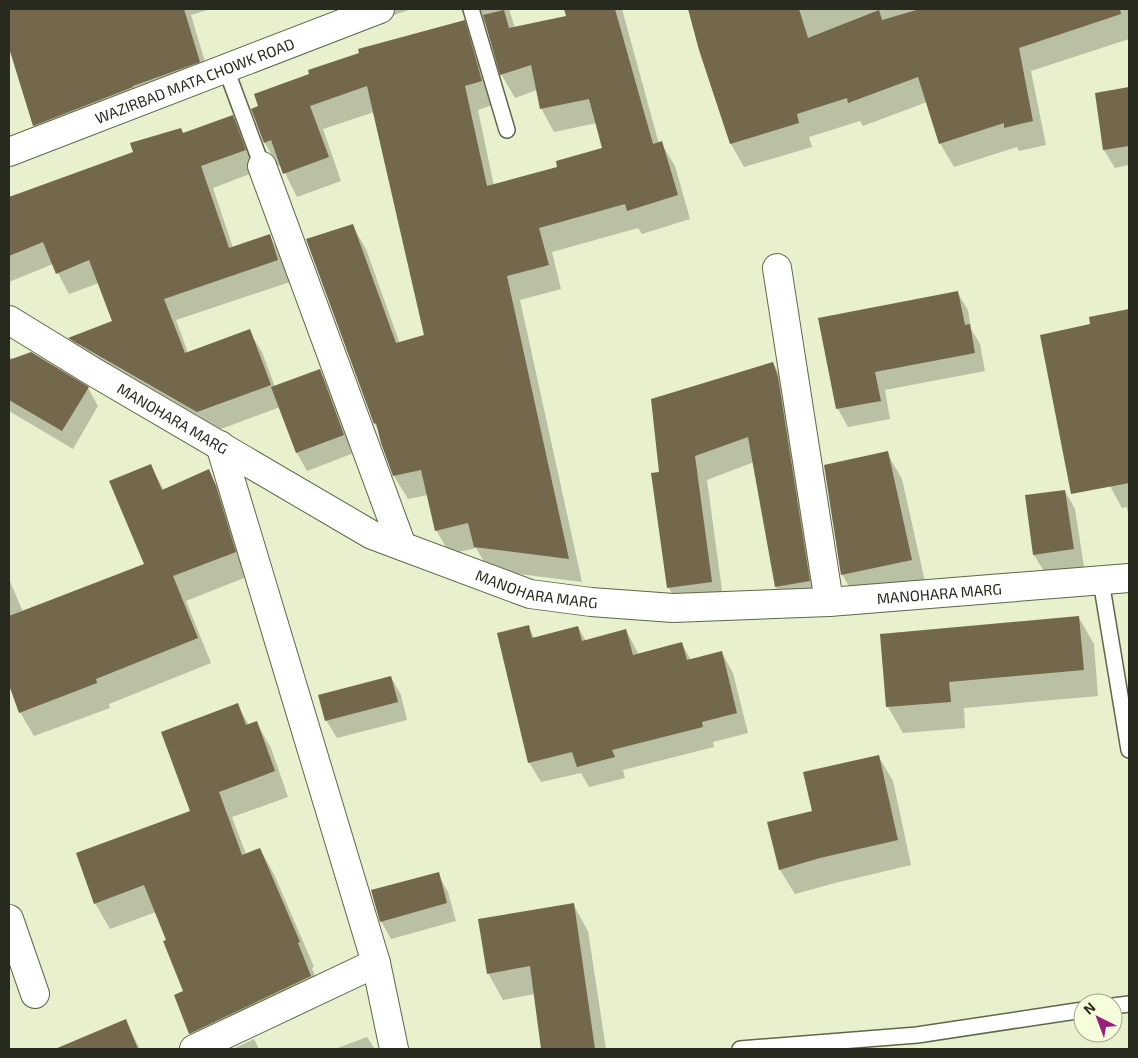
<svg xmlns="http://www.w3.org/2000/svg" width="1138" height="1058" viewBox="0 0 1138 1058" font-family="'Exo 2',sans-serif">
<rect width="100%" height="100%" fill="#e8f0ce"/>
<path fill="#0003" d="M9 9H211L191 15 212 85 47 149 34 126 9 45Z
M351 9H411L361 27Z
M461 9H509L515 28 568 17 565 9H622L659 144 661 143 675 166 690 219 642 234 638 228 552 252 561 289 520 300 582 582 489 570 476 548 450 554 436 530 428 495 408 499 394 476 379 431 375 424 307 240 352 225 366 249 400 344 426 336 374 112 323 129 341 181 297 197 281 165 278 166 265 143 252 109 464 22 478 45 495 104 478 110 494 186 559 168 604 149 597 123 554 132 541 108 537 90 515 98 501 74 486 23 478 26 475 34Z
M689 9H1129V39L1031 71 1046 145 1019 151 1017 147 954 167 940 143 927 102 863 126 860 121 809 137 812 147 744 167 731 144Z
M1129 89V165L1115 168 1104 150 1096 94Z
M233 117 245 138 257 171 213 188 233 248 269 235 282 257 290 282 176 320 188 353 249 331 262 352 275 387 320 371 330 389 354 453 307 471 297 453 280 407 210 433 82 359 70 338 113 322 99 283 69 294 53 264 9 282V197L17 194 18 195Z
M957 292 968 310 971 329 980 344 985 371 885 390 890 419 848 427 838 409 819 319Z
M1129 311V520L1127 507 1122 508 1110 486 1090 318Z
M9 357 88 388 98 406 73 449 9 411Z
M773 363 786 386 822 604 790 610 776 587 754 462 707 480 724 605 682 611 669 588 653 474 661 473Z
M887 453 902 479 926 586 857 601 842 574Z
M150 465 164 490 208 471 222 495 249 576 186 601 211 663 109 704 110 708 34 736 20 712 9 681V579L23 612 145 565Z
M1065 491 1075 509 1084 567 1045 573 1034 555 1026 496Z
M1079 618 1094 644 1098 696 964 708 965 728 903 733 888 707Z
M528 627 535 639 578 627 586 641 626 630 639 655 682 644 691 660 722 653 733 673 748 733 713 742 714 747 623 770 625 778 589 787 581 773 541 782 529 762Z
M391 677 401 695 407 720 337 738 326 720Z
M237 705 249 725 256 722 271 748 288 797 232 817 246 854 260 849 274 874 314 967 312 968 325 1002 199 1049 190 1034 175 996 184 992 167 941 156 912 110 929 95 903 191 812Z
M879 757 893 781 911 865 835 883 795 894 780 870 769 823 813 812Z
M438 874 448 892 456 921 391 939 381 921Z
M573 904 588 931 606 1049H542L535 994 503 1000 488 973Z
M125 1020 140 1049H93L88 1037Z
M367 1037 375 1049H335Z
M254 1039 259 1049H233Z"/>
<path fill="#73684b" d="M9 9H184L200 62 133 86V87L33 126 9 48Z
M564 9H615L653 144 662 141 678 195 627 211 625 204 539 228 549 265 507 276 569 559 474 547 468 523 435 531 421 470 393 476 381 443 376 423 374 424 306 239 353 224 396 343 424 335 367 86 310 106 329 157 283 174 271 140 264 143 251 109 258 106 254 94 309 74 308 70 359 53 358 49 465 20 482 81 465 86 487 186 557 167 556 161 602 148 589 99 540 109 531 65 500 75 483 15 504 10 509 28 566 16Z
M688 9H799L808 38 879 10 882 20 920 9H1120L1121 14 1019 48 1033 121 1004 128V123L939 144 918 77 848 103 847 98 797 114 799 123 730 144 699 50Z
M1129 87V146L1103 150 1095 93Z
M233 115 246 150 201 166 229 248 270 234 278 260 164 299 185 353 250 329 271 385 197 412 68 338 112 321 89 260 56 274 43 242 9 256V197L133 152 130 143 181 128 183 133Z
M958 291 965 325 970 324 975 353 875 372 881 401 836 409 818 318Z
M1129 309V483L1071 494 1040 335 1090 324 1089 317Z
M31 352 89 387 62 431 9 400V360Z
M773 362 778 377 810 581 775 587 748 437 695 456 712 582 667 588 651 473 659 472 651 399Z
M320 369 344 435 296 453 271 387Z
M888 451 912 560 841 575 824 465Z
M151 464 162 490 209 469 216 486 236 552 173 576 198 638 96 679 97 683 19 713 9 685V616L144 564 109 481Z
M1065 490 1074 549 1033 555 1025 495Z
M1079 616 1084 670 949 682 951 702 886 707 880 634Z
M529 625 532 638 578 626 582 641 626 629 633 655 682 642 687 660 722 651 737 713 702 722 703 727 612 750 615 757 577 767 572 752 528 763 497 633Z
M391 676 398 702 325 721 318 695Z
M238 703 246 725 257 721 275 771 219 792 242 855 260 848 300 942 298 943 311 976 189 1034 174 995 183 991 163 941 166 940 144 885 94 904 76 853 190 811 161 732Z
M879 755 898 840 820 858 779 870 767 822 812 811 803 772Z
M439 872 447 903 380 922 371 890Z
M574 903 595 1049H541L530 966 487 974 478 919Z
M126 1019 138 1049H55Z"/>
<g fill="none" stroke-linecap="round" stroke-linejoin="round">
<g stroke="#606649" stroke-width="18">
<path id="service" d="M471 9 507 130
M226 69 262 166
M1101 581 1129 750
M1113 1006 1129 1004
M740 1049 917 1035 1083 1010"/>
</g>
<g stroke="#606649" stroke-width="30">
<g id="minor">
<path id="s1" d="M9 152 380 9"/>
<path d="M262 166 402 546"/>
<path d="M777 268 829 602"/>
<path id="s2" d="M9 320 92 371 372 535 530 594 591 602 673 608 829 602 1129 578"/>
<path d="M220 445 376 963 394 1049"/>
<path d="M9 919 35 994"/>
<path d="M194 1049 376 963"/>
</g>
</g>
<use href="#service" stroke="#fff" stroke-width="15"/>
<use href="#minor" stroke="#fff" stroke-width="28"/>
</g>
<g text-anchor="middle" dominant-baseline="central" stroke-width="5" stroke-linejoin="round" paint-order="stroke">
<g font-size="15" fill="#272a1d" stroke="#f6fddb">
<text stroke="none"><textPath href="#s1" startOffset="199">WAZIRBAD MATA CHOWK ROAD</textPath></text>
<text stroke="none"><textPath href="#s2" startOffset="191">MANOHARA MARG</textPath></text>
<text stroke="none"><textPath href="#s2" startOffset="596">MANOHARA MARG</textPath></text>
<text stroke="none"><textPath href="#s2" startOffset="1001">MANOHARA MARG</textPath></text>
</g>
</g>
<rect width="1138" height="1058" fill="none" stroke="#272a1d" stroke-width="20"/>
<g transform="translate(1098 1018) rotate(318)"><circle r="24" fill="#f6fddb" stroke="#a3a98f"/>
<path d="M0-4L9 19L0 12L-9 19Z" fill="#98207a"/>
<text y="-8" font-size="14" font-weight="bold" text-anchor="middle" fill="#272a1d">N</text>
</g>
</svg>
